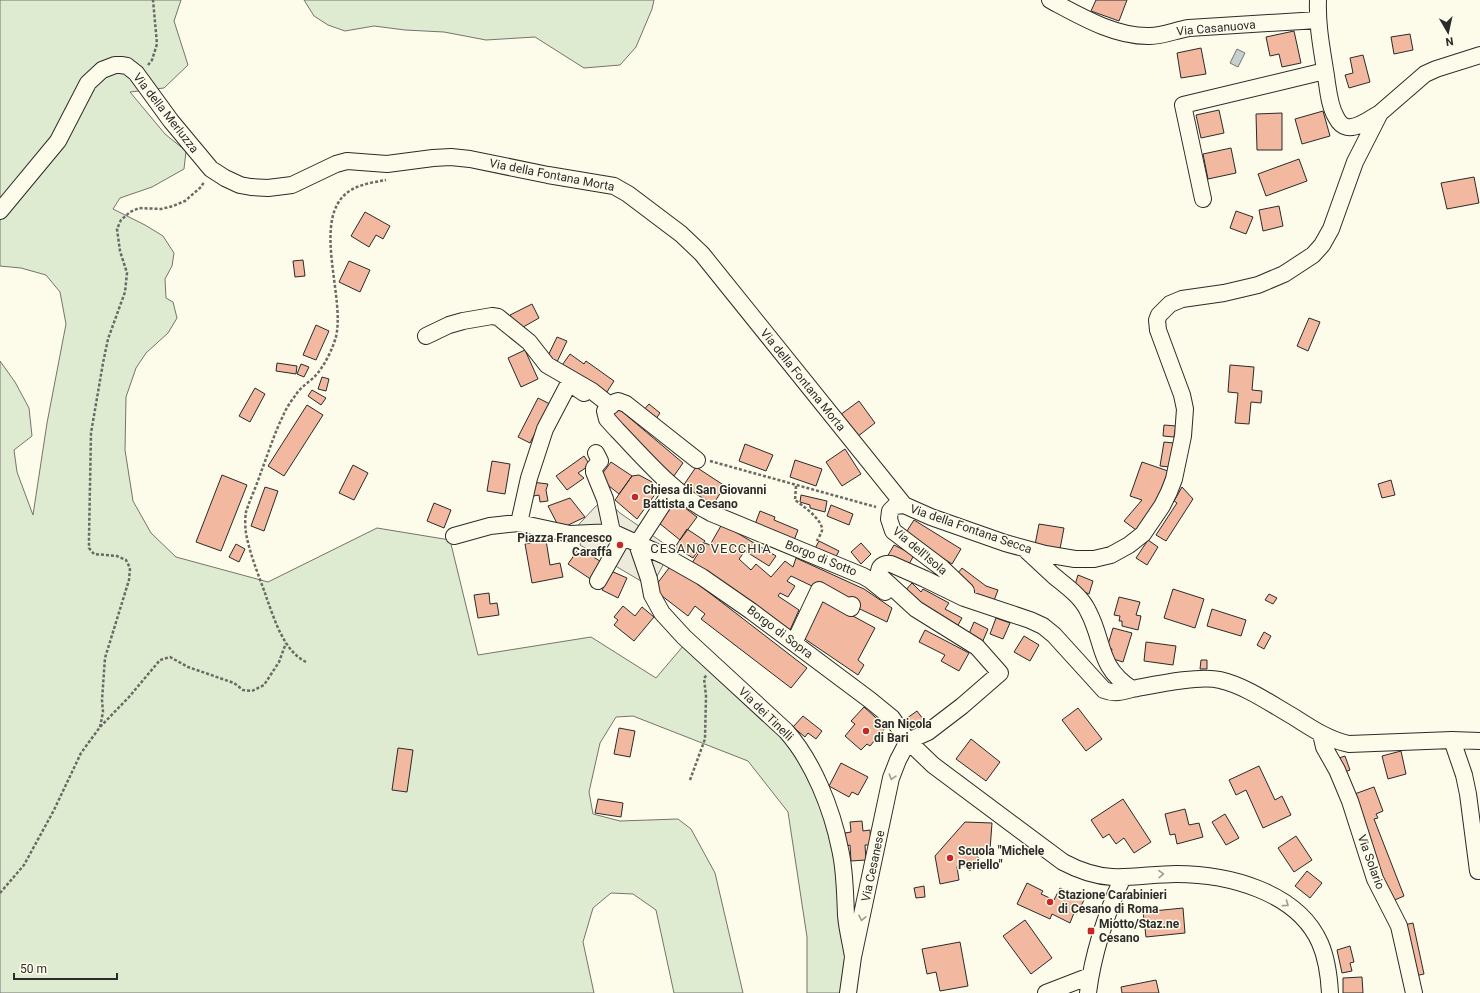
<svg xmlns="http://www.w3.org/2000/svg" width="1480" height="993" viewBox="0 0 1480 993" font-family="Roboto,sans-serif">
<rect width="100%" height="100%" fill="#fdfbea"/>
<path fill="#deebd1" stroke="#74746e" d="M0 0H181L174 21 188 65 164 88 130 92 165 134 186 151 184 169 152 187 120 198 113 209 145 225 163 236 174 253 172 266 165 279 166 298 173 302 177 318 168 333 146 353 136 368 126 397 125 450 133 501 151 533 176 557 268 582 377 528 450 540 478 655 591 637 656 678 684 645 771 724 796 752 820 803 838 872 848 957 844 993H807V937L788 812 748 761 633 716 616 717 600 743 589 792 593 814 620 821 678 819 691 829 715 873 743 993H674L656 910 633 894 611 893 593 908 583 942 594 993H0V361L15 382 29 408 32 436 14 450 17 472 33 515 47 423 66 324 60 292 46 275 21 268 0 266Z
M304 0H654L652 9 636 47 620 65 584 68 535 37 486 40 444 32 405 30 374 26 345 31 328 25 314 16Z"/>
<path fill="#eceadb" stroke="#74746e" d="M605 499 620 513 672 549 651 587 580 545 581 541 570 534 595 507Z"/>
<path fill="#c7d0d0" stroke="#74746e" d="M1237 49 1245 53 1238 67 1230 63Z"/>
<path fill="#f2b8a0" stroke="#2b2b2b" d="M1096 0H1127L1119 21 1091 11Z
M1294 31 1301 63 1282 67 1279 54 1270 56 1266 37Z
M1410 34 1413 50 1394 54 1391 37Z
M1201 48 1206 74 1181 78 1177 53Z
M1363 55 1370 82 1349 88 1345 75 1353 73 1350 58Z
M1219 110 1224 133 1201 138 1196 115Z
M1323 111 1330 136 1302 144 1295 119Z
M1282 113V150H1257L1256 114Z
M1231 148 1236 173 1208 179 1203 154Z
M1299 159 1307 181 1266 196 1258 174Z
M1474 177 1479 203 1447 209 1441 183Z
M1279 206 1283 226 1263 231 1259 210Z
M1236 211 1253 217 1246 234 1230 228Z
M365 212 390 226 383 239 376 235 369 247 351 236Z
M303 260 305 276 295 277 293 261Z
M349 261 370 270 360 292 339 282Z
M532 304 539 318 518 330 510 315Z
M1309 318 1320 322 1308 351 1297 346Z
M316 325 329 331 316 360 303 355Z
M557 337 567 341 556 364 546 360Z
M525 350 538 379 521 387 508 358Z
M570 354 584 364 586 361 614 381 603 398 560 368Z
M277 363 297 366 296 374 276 371Z
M301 364 309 367 304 377 297 374Z
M1230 365 1254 367 1252 390 1262 391 1261 403 1251 402 1249 424 1235 423 1238 393 1228 392Z
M322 377 329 379 326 391 318 389Z
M255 388 265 394 250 422 239 416Z
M312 390 326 398 321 405 308 396Z
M538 398 550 404 530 443 518 437Z
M859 401 875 423 857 437 840 415Z
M649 404 660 413 653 423 641 413Z
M307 405 323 415 284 476 268 466Z
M619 409 683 463 671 480 609 417Z
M1164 425 1176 426 1174 437 1163 436Z
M1164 442 1174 443 1170 467 1160 466Z
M745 444 773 455 766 471 739 461Z
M845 449 861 474 842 486 826 462Z
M584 456 590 465 578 473 584 478 567 490 556 476Z
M795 460 822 469 816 486 790 477Z
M492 461 510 464 505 494 487 491Z
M611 462 632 476 619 494 599 478Z
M1142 462 1168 471 1156 506 1136 530 1124 521 1142 500 1130 496Z
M353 465 368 473 354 500 339 493Z
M696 467 725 486 710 509 681 489Z
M222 475 247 485 221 551 196 542Z
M639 475 652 482 656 493 637 519 615 500 632 476Z
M1391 480 1395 495 1382 498 1378 484Z
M532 482 548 484 546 490 548 501 540 502 539 495 528 497Z
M265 487 278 491 264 531 251 526Z
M1182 487 1193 499 1166 541 1156 535 1177 503 1174 501Z
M801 495 827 501 825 512 810 508V505L800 502Z
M570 498 585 517 560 529 548 506Z
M676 501 697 517 680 540 659 523Z
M434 503 451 510 444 528 427 521Z
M831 505 853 514 849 525 827 516Z
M760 511 775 517 774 520 798 530 793 543 754 527Z
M914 520 961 549 952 564 905 534Z
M722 524 776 556 769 566 745 551 739 559 751 570 756 564 771 577 785 561 793 567 796 558 864 589 892 608 887 622 791 576 787 581 795 586 788 597 780 593 778 596 799 610 790 630 692 563 705 543 710 545Z
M1039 524 1064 528 1060 549 1035 545Z
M687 529 705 541 693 558 675 547Z
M546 540 550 565 560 563 563 577 532 583 525 544Z
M1148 540 1158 547 1147 565 1136 558Z
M819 541 839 551 833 562 813 552Z
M861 543 871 554 861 564 851 552Z
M236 544 245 549 239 562 229 557Z
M894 545 914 555 907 568 887 557Z
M579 548 603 563 592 580 568 564Z
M672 564 807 668 791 688 701 619 705 614 695 606 688 616 653 589Z
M962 568 986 586 998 590 992 606 954 578Z
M611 571 627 578 618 598 602 590Z
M1078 575 1093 581 1089 594 1074 588Z
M912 583 921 592 923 589 949 603 945 609 962 618 957 627 903 593Z
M1173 589 1204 599 1195 628 1164 618Z
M489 593 490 604 497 603 499 615 478 618 474 595Z
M1269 594 1277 598 1273 604 1265 600Z
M1119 597 1140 602 1136 615 1141 616 1138 630 1122 626V621H1119L1120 616 1114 615Z
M820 598 875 628 858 660 864 665 858 675 802 637Z
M623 606 635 616 642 607 654 617 634 641 614 625 618 620 614 617Z
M1212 609 1246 620 1241 636 1207 626Z
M996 618 1010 623 1003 639 990 634Z
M974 622 988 629 982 643 968 636Z
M1113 628 1132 633 1123 662 1110 658 1112 649 1107 648Z
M925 630 969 653 959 671 941 661 945 655 919 642Z
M1264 632 1271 636 1264 649 1257 645Z
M1024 636 1039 645 1030 661 1014 652Z
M1146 642 1176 646 1173 665 1144 661Z
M1201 660H1207V669H1200Z
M864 707 886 727 870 746 867 744 861 750 845 736 855 724 851 721Z
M1078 708 1102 739 1086 751 1062 720Z
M917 711 926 723 909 735 900 723Z
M803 716 822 731 816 739 808 733 805 737 793 727Z
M619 728 635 731 630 757 614 754Z
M971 739 1000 762 986 781 956 759Z
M398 748 413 750 407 792 392 790Z
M1401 751 1406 774 1388 779 1382 756Z
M1345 756 1350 770 1342 773 1336 759Z
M841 763 868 777 858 795 852 792 849 797 829 786Z
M1259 766 1275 800 1282 796 1291 815 1263 828 1246 790 1236 795 1229 780Z
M1374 787 1383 811 1376 814 1378 818 1374 819 1404 896 1390 902 1349 796Z
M598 799 623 803 621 817 595 813Z
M1123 799 1151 842 1134 853 1124 838 1116 844 1109 834 1103 838 1091 820Z
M1185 809 1189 825 1199 823 1203 837 1177 844 1175 834 1170 835 1165 814Z
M1225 814 1239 838 1226 845 1212 822Z
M862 821 863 831 870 830 871 845H865L866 860 851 861 850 845 846 846 845 833 851 832 850 822Z
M965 822 992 823 990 850 973 848 971 851 980 859 970 871 960 863 957 867 959 880 940 884 935 856Z
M1296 836 1312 860 1294 872 1278 848Z
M1307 871 1322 883 1310 898 1295 886Z
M1027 883 1043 891 1041 894 1054 900 1060 888 1084 900 1077 914 1074 913 1070 923 1052 914 1050 919 1017 904Z
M924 886 925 897 916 898 914 888Z
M1183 908 1185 933 1146 937 1143 912Z
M1025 920 1052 958 1031 974 1003 936Z
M1413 923 1424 974 1415 976 1404 925Z
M960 942 968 986 940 991 936 972 927 974 922 949Z
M1350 946 1354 962 1350 963 1352 971 1342 973 1337 950Z
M1362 977 1363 993H1343V978Z
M1156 980 1159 993H1122L1121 987Z"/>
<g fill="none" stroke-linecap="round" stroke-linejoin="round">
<g stroke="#2b2b2b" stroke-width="18">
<path id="minor" d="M1050 0C1080 16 1115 37 1150 36 1163 36 1176 30 1189 28L1318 20
M1318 0C1317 26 1322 50 1326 76 1328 89 1329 105 1336 117 1338 121 1342 126 1347 127 1358 129 1371 118 1380 113
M1203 199 1183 105 1325 71
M0 211 58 141 88 83 102 70 115 65H121L127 66 136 73 171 121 211 169 225 178 240 185 251 187 268 188 292 185 336 164 347 161 387 164 433 158 451 157 470 159 548 175 614 186 628 194 681 234 702 254 904 505 931 517 1005 543 1045 554 1075 559H1094L1111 555 1129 545 1143 534 1162 506 1169 492 1174 479 1183 436 1185 409 1182 395 1158 330 1157 320 1159 315 1170 304 1182 299 1224 293 1258 285 1284 274 1313 255 1322 245 1331 229 1355 162 1380 113 1425 74 1436 69 1480 55
M426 336 449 325 463 321 492 316 498 317 529 342 547 365 592 391 611 406
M605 411 607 419 617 430C645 459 674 494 711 513L863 576 870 580 885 592
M605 411 615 402 618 401 626 404 697 460
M596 453 600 461 594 468V472L605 499 612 532
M904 505 895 506 890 511 889 519 893 531 942 568 966 591V595L964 598 925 579 891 564C886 563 880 565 879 571L880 576 916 609 977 647 1000 673 962 706 928 732 908 741
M519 523 529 478 545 429 567 387 572 385 584 393
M454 536 490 526 508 524 519 523 570 534 612 532 665 556 702 577 751 611 870 700 892 718 908 741 933 765 1063 862C1078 870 1094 876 1112 877 1133 878 1155 874 1176 874 1227 874 1297 891 1320 943 1327 959 1329 975 1330 993
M637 544 649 579 652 595 662 613 684 637 786 731C813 761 832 809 840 849 845 870 845 893 846 915 847 929 851 943 853 957
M637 544 674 487
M1027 551C1036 559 1045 568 1054 576 1066 586 1081 596 1088 611 1105 643 1097 666 1132 689 1154 685 1199 675 1220 680 1246 686 1271 704 1294 717 1311 728 1329 740 1349 744L1452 740 1480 741
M598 581 623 537
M964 598 1030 620 1043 626 1054 635 1104 690C1114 694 1122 692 1132 689
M794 643 819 590 851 608 852 605
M1321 734 1324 747 1337 770 1350 801 1375 879 1399 926 1414 993
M1452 740 1464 775 1468 794 1478 871
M848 993 853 957 891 778 898 760 908 741
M1046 993 1090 976
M1088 993C1093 953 1106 914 1123 877"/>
</g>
<path stroke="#6a6964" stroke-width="2.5" stroke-dasharray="3 2" stroke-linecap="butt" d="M148 65 152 60 157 44 153 0
M710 461 876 507
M796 486 795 500C802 505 823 520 822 530 822 533 818 538 817 541
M306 662C284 651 275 621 267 599 260 578 250 556 246 533 245 527 245 518 246 512 250 499 257 485 261 472 268 454 274 434 283 416 286 408 292 400 297 393 302 386 311 381 317 374 325 364 331 352 335 340 348 301 308 216 351 190 361 184 375 182 386 180
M100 727 103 712 102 700 105 658 129 580 130 568 126 560 117 556 94 554 89 548V538L91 433 103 363 108 339 125 292 127 273 120 251 117 229 121 220 130 212 139 208 161 209 173 206 185 201 201 187 204 182
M690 780 705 739 706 696 704 678 707 675
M0 893 24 865 54 810 81 753 100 727 129 697 160 660 170 657 188 667 234 683 243 690 252 691 264 685 279 662 286 643"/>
<use href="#minor" stroke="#fdfbea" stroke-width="16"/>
</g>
<defs><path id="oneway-chevron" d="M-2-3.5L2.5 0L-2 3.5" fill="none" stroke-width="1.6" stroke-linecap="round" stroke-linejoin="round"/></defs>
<g stroke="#9e9d94">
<use href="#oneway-chevron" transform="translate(892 777) rotate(107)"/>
<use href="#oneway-chevron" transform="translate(1161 874) rotate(-2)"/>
<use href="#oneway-chevron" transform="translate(1286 904) rotate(36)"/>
<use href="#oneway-chevron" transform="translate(862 918) rotate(102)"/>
</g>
<g fill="#c62828" stroke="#fdfbea" stroke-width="1.5">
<circle cx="635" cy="497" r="4"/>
<circle cx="620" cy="545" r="4"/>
<circle cx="866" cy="731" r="4"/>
<circle cx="950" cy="858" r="4"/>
<circle cx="1050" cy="902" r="4"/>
<rect x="1087" y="927" width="8" height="8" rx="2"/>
</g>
<g text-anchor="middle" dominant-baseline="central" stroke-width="3" stroke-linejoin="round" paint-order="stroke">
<g font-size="12" fill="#2b2b2b" stroke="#fdfbea">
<text transform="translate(1216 28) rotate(-5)">Via Casanuova</text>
<text transform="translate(166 113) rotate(52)">Via della Merluzza</text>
<text transform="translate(552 175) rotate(11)">Via della Fontana Morta</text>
<text transform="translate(803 380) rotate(51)">Via della Fontana Morta</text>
<text transform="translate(971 529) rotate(19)">Via della Fontana Secca</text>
<text transform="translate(920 551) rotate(40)">Via dell'Isola</text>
<text transform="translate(821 558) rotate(22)">Borgo di Sotto</text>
<text transform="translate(780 632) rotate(37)">Borgo di Sopra</text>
<text transform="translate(766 714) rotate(44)">Via dei Tinelli</text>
<text transform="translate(1371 862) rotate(70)">Via Solario</text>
<text transform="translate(873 866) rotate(-78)">Via Cesanese</text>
</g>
<g font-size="12" font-weight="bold" fill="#2b2b2b" stroke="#fdfbea" text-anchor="start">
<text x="643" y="490">Chiesa di San Giovanni<tspan x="643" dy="14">Battista a Cesano</tspan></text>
<text x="612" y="538" text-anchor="end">Piazza Francesco<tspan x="612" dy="14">Caraffa</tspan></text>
<text x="874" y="724">San Nicola<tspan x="874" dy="14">di Bari</tspan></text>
<text x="958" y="851">Scuola "Michele<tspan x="958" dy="14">Periello"</tspan></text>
<text x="1058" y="895">Stazione Carabinieri<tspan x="1058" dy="14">di Cesano di Roma</tspan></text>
<text x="1099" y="924">Miotto/Staz.ne<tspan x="1099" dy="14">Cesano</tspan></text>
</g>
<g font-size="13" letter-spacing="1" fill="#2b2b2b" stroke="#fdfbea">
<text x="711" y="548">CESANO VECCHIA</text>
</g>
</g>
<g transform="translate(1448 32) rotate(171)" stroke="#fdfbea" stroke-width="3" paint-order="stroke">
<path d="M0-3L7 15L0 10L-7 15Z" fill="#2b2b2b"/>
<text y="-6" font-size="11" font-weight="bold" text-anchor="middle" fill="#2b2b2b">N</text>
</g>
<path d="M14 973v6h103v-6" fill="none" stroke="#2b2b2b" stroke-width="2"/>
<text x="20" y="973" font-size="12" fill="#2b2b2b" stroke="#fdfbea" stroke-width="3" paint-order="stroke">50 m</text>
</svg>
